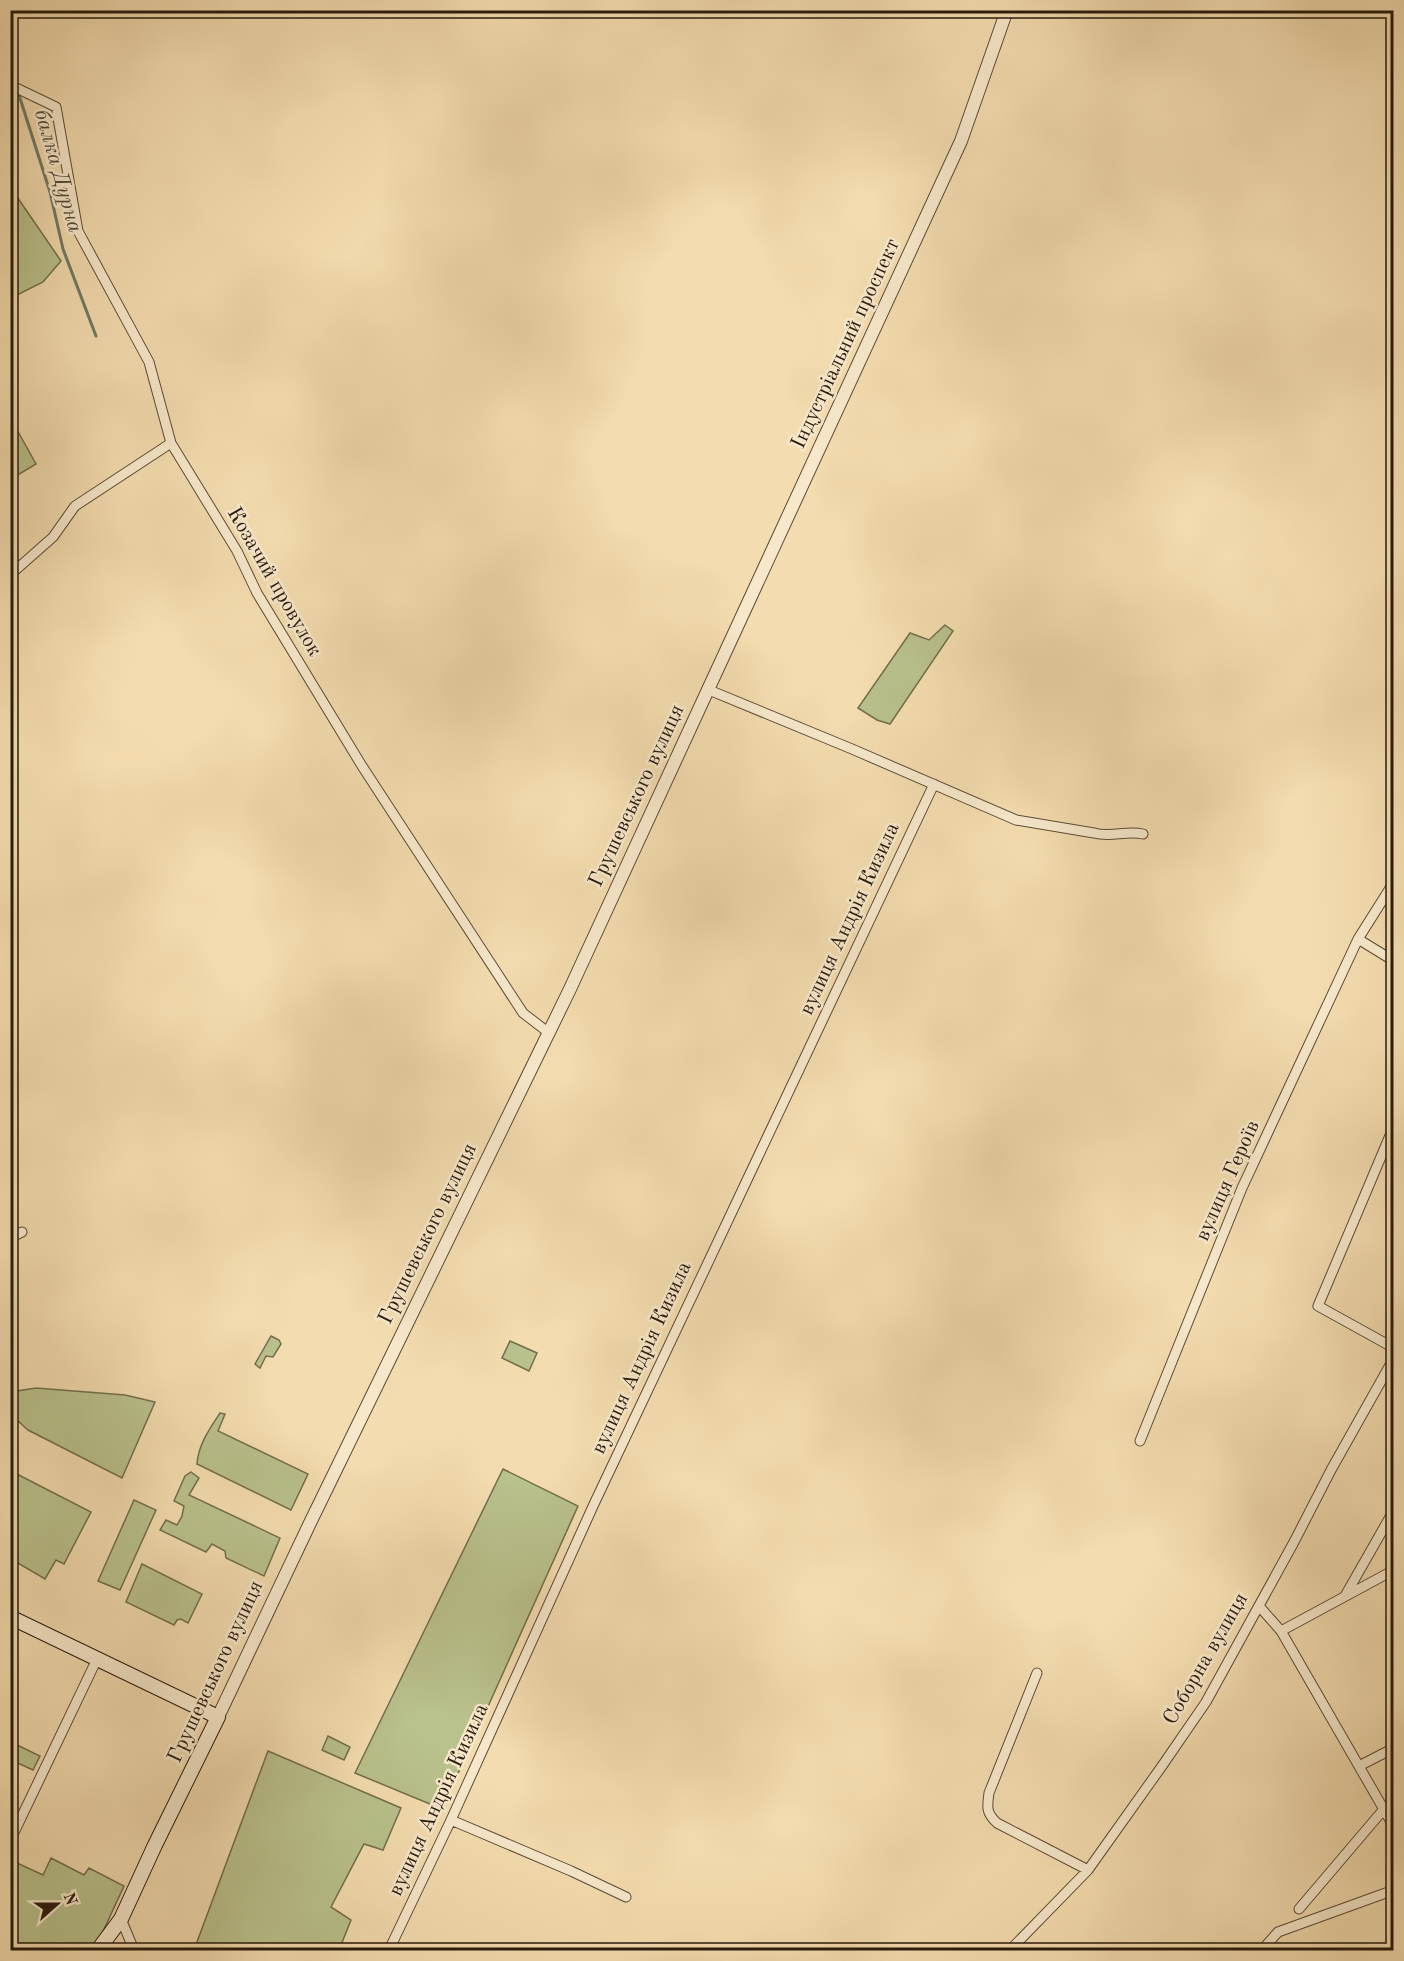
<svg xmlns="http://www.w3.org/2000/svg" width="1404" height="1961" viewBox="0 0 1404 1961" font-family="'Old Standard TT',serif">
<rect width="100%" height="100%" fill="#f3dcaf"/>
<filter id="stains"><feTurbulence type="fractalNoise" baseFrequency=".00333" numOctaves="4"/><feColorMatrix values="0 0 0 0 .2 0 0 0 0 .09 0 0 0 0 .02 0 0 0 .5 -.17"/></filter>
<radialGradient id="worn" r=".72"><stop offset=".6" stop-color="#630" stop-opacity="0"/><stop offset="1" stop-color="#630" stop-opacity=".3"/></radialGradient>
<path fill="#b9c18c" stroke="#726e4c" stroke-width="1.5" d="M11 188 61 261 43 282 11 298Z
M11 419 36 464 11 479H10Z
M945 625 953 631 890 724 877 720 858 708 910 633 929 640Z
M271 1336 279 1340 281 1344 273 1357 266 1356 260 1368 255 1364Z
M510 1341 537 1353 529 1371 502 1358Z
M36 1388 125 1395 155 1402 122 1478 28 1430C11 1415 10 1415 11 1392Z
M220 1413 225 1414 218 1431 308 1474 291 1510 197 1464C198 1445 210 1428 220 1413Z
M503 1469 578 1506 442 1809 355 1773Z
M11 1471 91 1512 64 1564 56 1560 45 1579 11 1559V1500L13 1498 11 1490Z
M191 1472 199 1478 189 1495 280 1538 264 1576 226 1558 225 1551 212 1544 206 1552 160 1530 166 1520 177 1525 182 1516 184 1506 174 1501 185 1476Z
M134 1500 156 1510 120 1590 98 1581Z
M142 1564 202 1594 188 1623 181 1619 177 1620 174 1625 126 1602Z
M328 1736 350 1747 344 1760 322 1750Z
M11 1742 40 1756 33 1770 11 1760Z
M268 1751 401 1808 383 1850 364 1844 331 1907 351 1920 339 1950H194Z
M51 1858 84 1875 89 1868 124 1886 99 1940 90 1950H14L11 1948V1873L15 1862 43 1875Z"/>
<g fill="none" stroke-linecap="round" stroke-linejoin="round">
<path stroke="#6f7b68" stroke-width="3" d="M16 10V86
M18 92 50 192 63 249 96 336"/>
<g stroke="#5c4a35" stroke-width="11">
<path id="minor" d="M10 85 56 107 78 231 149 362 171 443 237 551 257 593 362 766 523 1013 549 1033
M10 575 53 537 75 506 171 443
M709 690 852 749 1016 820 1094 833C1111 838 1126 830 1143 834
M1358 939 1394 961
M1394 1126 1318 1306 1394 1348
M10 1238 22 1232
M1140 1441 1242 1188 1358 939 1394 882
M1345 1596 1394 1510
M1259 1606 1281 1631 1394 1827
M1281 1631 1394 1570
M1037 1673 989 1793C987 1807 986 1813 997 1823L1088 1870
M1359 1766 1394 1748
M451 1820 571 1871 626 1897
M10 1841 97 1659
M1299 1909 1384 1809
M121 1919 134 1950
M389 1950 451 1820 594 1504 934 784
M1010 1950 1088 1870 1162 1766 1206 1702 1294 1542 1331 1470 1394 1358
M1262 1950 1278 1932 1394 1890"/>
</g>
<g stroke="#5c4a35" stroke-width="14">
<path id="tertiary" d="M218 1717 310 1523 570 989 961 141 1007 10"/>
</g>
<g stroke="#2a1a0c" stroke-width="16">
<path id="secondary" d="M10 1617 218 1717 155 1845 121 1919 98 1950"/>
</g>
<use href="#minor" stroke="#f7e8cb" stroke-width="9"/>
<use href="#tertiary" stroke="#f7e8cb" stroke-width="12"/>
<use href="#secondary" stroke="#f7e8cb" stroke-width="14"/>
</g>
<g text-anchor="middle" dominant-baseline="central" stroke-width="5" stroke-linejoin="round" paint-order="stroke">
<g font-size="21" fill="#2a1a0c" stroke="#f7e8cb">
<text transform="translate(846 344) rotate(-65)">Індустріальний проспект</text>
<text transform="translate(274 582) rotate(60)">Козачий провулок</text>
<text transform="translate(637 796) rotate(-65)">Грушевського вулиця</text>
<text transform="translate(850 919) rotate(-65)">вулиця Андрія Кизила</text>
<text transform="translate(1228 1181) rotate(-66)">вулиця Героїв</text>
<text transform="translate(428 1234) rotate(-64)">Грушевського вулиця</text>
<text transform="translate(642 1358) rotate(-65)">вулиця Андрія Кизила</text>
<text transform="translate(1206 1659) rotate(-60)">Соборна вулиця</text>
<text transform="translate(216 1672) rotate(-65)">Грушевського вулиця</text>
<text transform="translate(439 1800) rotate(-65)">вулиця Андрія Кизила</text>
</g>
<g font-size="22" font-style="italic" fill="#4c4b3a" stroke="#f7e8cb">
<text transform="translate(58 171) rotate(74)">балка Дурна</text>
</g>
</g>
<rect width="1404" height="1961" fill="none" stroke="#f3dcaf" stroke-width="36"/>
<rect x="12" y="12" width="1380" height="1937" fill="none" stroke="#2a1a0c" stroke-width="3"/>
<rect x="18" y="18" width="1368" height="1925" fill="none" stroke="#2a1a0c" stroke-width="1.5"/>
<g transform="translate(57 1904) rotate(69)" stroke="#f7e8cb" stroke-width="4.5" paint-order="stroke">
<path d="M0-4.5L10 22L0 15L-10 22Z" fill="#2a1a0c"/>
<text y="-9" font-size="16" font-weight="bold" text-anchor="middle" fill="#2a1a0c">N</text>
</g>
<rect width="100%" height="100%" filter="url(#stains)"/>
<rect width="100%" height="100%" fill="url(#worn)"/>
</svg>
